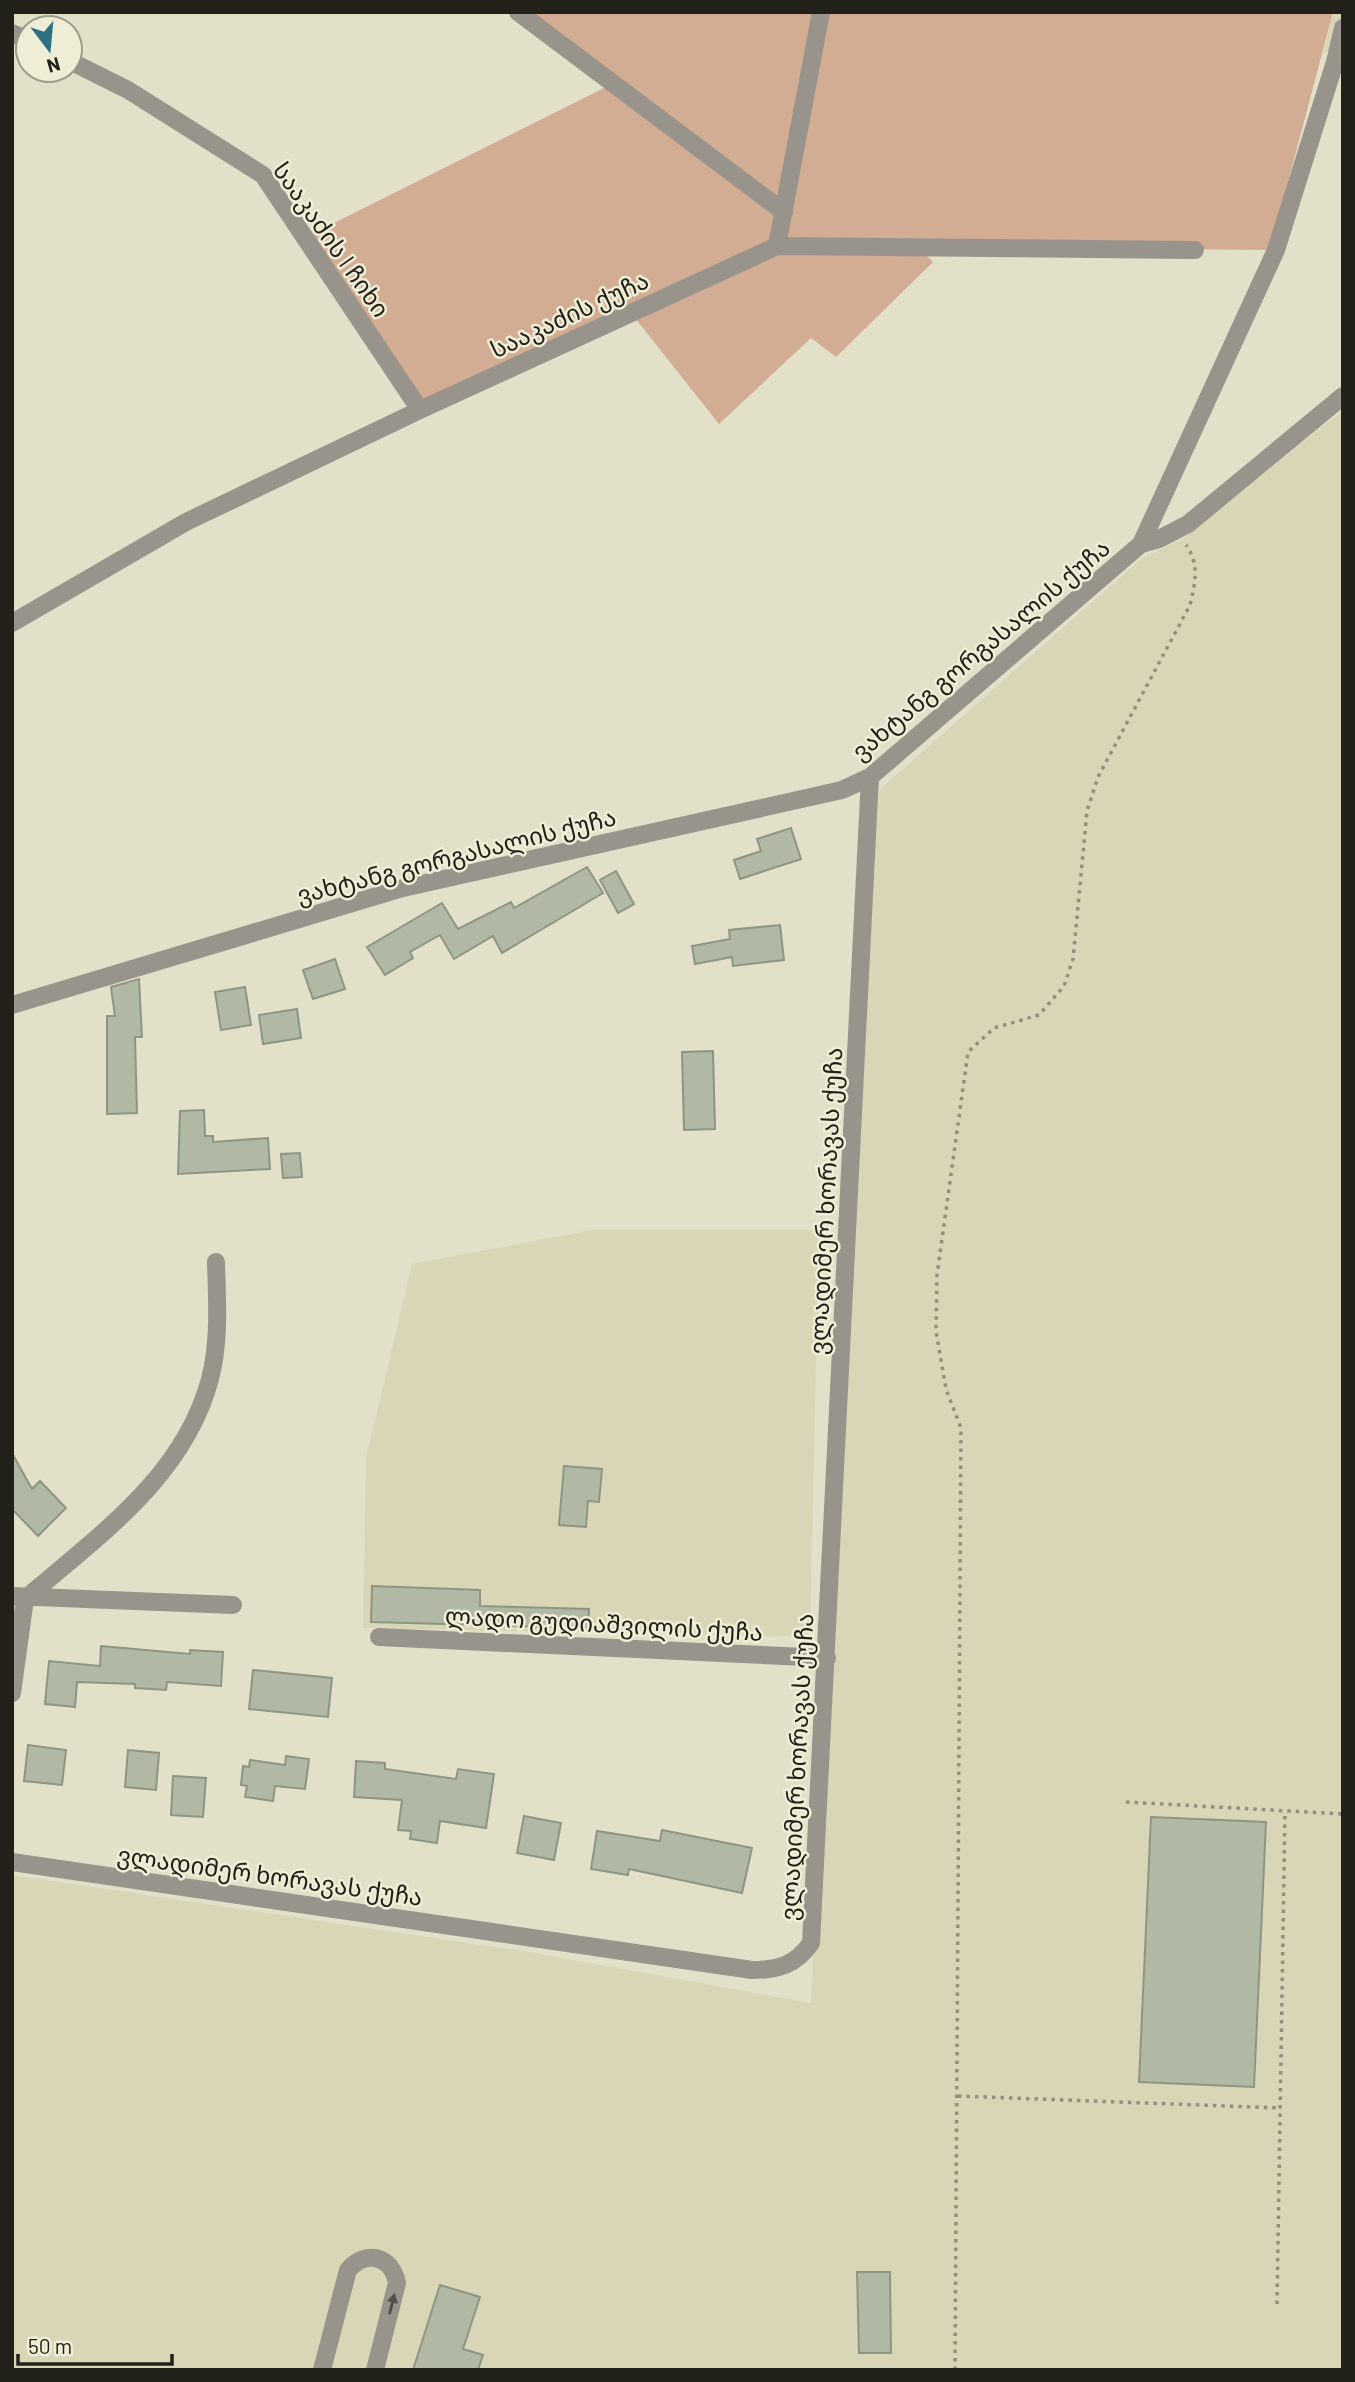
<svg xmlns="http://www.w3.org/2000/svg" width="1355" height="2382" viewBox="0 0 1355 2382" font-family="Barlow,'Noto Sans Georgian',sans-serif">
<rect width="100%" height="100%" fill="#e2e0c9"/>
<path fill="#d9d6b8" d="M1333 12H1343V46L1323 54Z
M1343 410V2370H12V1875L529 1952 811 2003 827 1658 879 790 1142 558 1183 539Z
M591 1230H819L810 1637 363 1628 366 1458 412 1264Z"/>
<path fill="#d2ac93" d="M518 12H1333L1270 250 918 247 933 262 836 357 811 338 719 424 631 313 420 410 304 238 612 84Z"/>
<path fill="#b1b9a5" stroke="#8e9683" stroke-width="2" d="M791 828 801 859 740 879 734 860 761 851 757 839Z
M587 867 603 893 502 953 493 936 454 959 440 935 410 952 413 958 385 975 367 947 442 903 458 929 511 902 514 908Z
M616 871 634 904 618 913 600 880Z
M780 925 784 960 733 966 732 957 695 964 692 946 730 939 729 930Z
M335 959 345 989 313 999 303 970Z
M139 979 142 1037H135L137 1113 107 1114V1016H115L111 987Z
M245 987 251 1025 221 1030 215 992Z
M297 1009 301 1038 263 1044 259 1015Z
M713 1051 715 1129 684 1130 682 1052Z
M204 1110 205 1136H213V1142L268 1138 270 1169 178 1174 180 1111Z
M300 1153 302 1177 283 1178 281 1154Z
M12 1453 32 1489 40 1481 66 1508 38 1536 12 1509Z
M564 1466 602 1469 599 1502 588 1501 586 1527 559 1525Z
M372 1586 480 1590V1606L589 1609 588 1628 371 1622Z
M101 1646 190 1654V1650L223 1652 221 1686 167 1682 166 1690 135 1688V1684L77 1682 75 1707 45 1704 49 1661 100 1666Z
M253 1670 332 1678 328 1717 249 1709Z
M28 1745 66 1750 62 1785 24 1781Z
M128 1750 159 1753 156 1790 125 1787Z
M286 1756 309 1759 305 1789 275 1786 273 1801 245 1797 247 1786 241 1785 243 1766 249 1767 250 1760 285 1765Z
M356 1761 385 1763V1769L456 1779 458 1769 494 1774 486 1828 440 1821 437 1843 410 1839 411 1831 398 1830 402 1800 354 1797Z
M173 1776 206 1778 203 1817 171 1815Z
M524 1816 561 1823 554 1860 517 1853Z
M1151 1817 1266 1822 1254 2087 1139 2082Z
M662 1830 752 1848 742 1893 629 1869 628 1875 591 1869 597 1831 660 1841Z
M857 2272H890L891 2353H859Z
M440 2285 480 2297 463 2349 483 2355 478 2370H413Z"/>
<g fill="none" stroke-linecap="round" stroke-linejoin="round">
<path stroke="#91907f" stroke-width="3.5" stroke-dasharray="3.5 5" stroke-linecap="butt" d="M1126 1802 1343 1814
M958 2096 1280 2108
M1277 2304 1285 1811
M955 2370 961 1428 946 1389 936 1331 937 1275 968 1052 994 1028 1039 1015 1064 986 1073 959 1087 811 1098 777 1190 605C1195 584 1200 564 1186 545"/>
<path stroke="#98938b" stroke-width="18" d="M518 12 784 212
M12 33 28 40
M70 61 128 90 263 175 420 410
M1335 62 1343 28
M777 246 821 12
M1141 544 1159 539 1188 524 1343 396
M12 623 186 522 420 410 777 246 1195 250
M12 1005 403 888 842 790 870 777 1141 544 1276 250 1335 62 1343 61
M12 1596 233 1605
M25 1599C99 1535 184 1477 210 1379 220 1341 217 1300 216 1262
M379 1637 827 1658
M12 1693 25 1599
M12 1862 752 1970C778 1970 796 1965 811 1943L870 777
M322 2370 348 2270C366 2249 392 2256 397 2283L375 2370"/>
</g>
<defs><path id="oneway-solid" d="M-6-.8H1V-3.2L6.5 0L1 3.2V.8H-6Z" transform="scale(1.75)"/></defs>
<use fill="#514f47" href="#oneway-solid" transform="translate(392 2304) rotate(-76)"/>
<g text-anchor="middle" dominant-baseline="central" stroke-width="5" stroke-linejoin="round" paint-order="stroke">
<g font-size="24" fill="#222119" stroke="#efedd6">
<text transform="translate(332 239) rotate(55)">სააკაძის I ჩიხი</text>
<text transform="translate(569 314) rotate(-25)">სააკაძის ქუჩა</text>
<text transform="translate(980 649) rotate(-40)">ვახტანგ გორგასალის ქუჩა</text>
<text transform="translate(456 855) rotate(-14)">ვახტანგ გორგასალის ქუჩა</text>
<text transform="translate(825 1201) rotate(-87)">ვლადიმერ ხორავას ქუჩა</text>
<text transform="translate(604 1623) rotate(3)">ლადო გუდიაშვილის ქუჩა</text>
<text transform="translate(796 1767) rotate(-87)">ვლადიმერ ხორავას ქუჩა</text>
<text transform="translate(270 1875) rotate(8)">ვლადიმერ ხორავას ქუჩა</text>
</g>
</g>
<rect width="1355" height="2382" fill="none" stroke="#222119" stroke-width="28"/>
<g transform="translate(49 49) rotate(164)"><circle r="33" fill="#efedd6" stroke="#9d9b8a" stroke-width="2"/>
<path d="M0-5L12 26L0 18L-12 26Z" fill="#2e7082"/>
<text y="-10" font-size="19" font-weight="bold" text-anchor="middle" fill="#222119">N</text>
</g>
<path d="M18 2354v10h154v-10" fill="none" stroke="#222119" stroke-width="3.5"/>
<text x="28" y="2354" font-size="21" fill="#222119" stroke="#efedd6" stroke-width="5" paint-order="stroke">50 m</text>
</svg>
